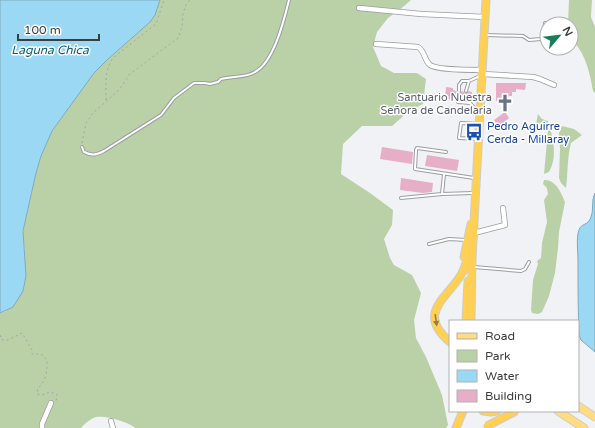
<svg xmlns="http://www.w3.org/2000/svg" width="595" height="428" viewBox="0 0 595 428" font-family="'Varela Round',sans-serif">
<rect width="100%" height="100%" fill="#f0f2f5"/>
<path fill="#bad1a8" d="M160 0H411L403 7 388 18 377 32 373 47 381 66 394 73H417L426 79 423 104 409 111 392 126H362L343 144 341 174 370 193 393 210 392 225 384 239 390 258 394 265 412 275 421 293 414 320 416 338 426 357 442 395 448 425 446 428H135C129 422 105 415 96 417 90 419 85 423 81 428H0V313L6 311 25 255 23 232 36 173 41 156 52 131 94 73 107 60 150 22Z
M569 0H592L591 17 595 27V93L593 91C590 74 586 55 574 42L571 41V24H568Z
M538 114 542 119 548 121C553 138 558 156 549 172L544 174 548 130 536 124Z
M562 126 574 129 582 135 571 143C567 158 568 173 566 188L561 183 559 178 560 149 559 133Z
M544 180C555 179 561 192 565 202L559 232 558 248 555 273 549 296 542 312 538 314 532 313 531 310 533 280 538 264 537 261 541 258 542 243 547 222 544 200 548 194 547 188 543 184Z"/>
<path fill="#9bd8f3" stroke="#7eaabd" d="M0 0H160L155 15 150 22 107 60 94 73 52 131 41 156 36 173 23 231 26 276 23 291 13 307 0 313Z
M595 193V352L581 340 579 335C578 311 578 286 578 261 578 253 576 237 579 230 581 223 588 226 591 217 594 209 591 201 595 193Z"/>
<path fill="#e6aec7" d="M496 83H526L525 90 516 89V92H512V96H509L506 101H496Z
M446 87 453 88V90L456 91 459 93 462 91 466 93 468 91 472 92V101L460 100 458 98 456 100 445 99Z
M505 112 509 118 499 127 494 120Z
M382 147 413 152 412 164 380 159Z
M427 155 459 160 457 171 425 166Z
M401 178 433 183 432 192 423 193 400 190Z"/>
<g fill="none" stroke-linecap="round" stroke-linejoin="round">
<g stroke="#9b9da0" stroke-width="4">
<path id="service" d="M486 35 523 36 529 40 541 39 544 37 545 23
M459 91V85L462 81H469L480 76
M466 91 469 81
M458 100V102L470 103 478 112
M478 139 459 138 461 123 479 124
M82 147 84 152C92 156 96 155 104 151L161 115 174 98 194 83H205L210 84 218 82 221 79C232 76 246 78 255 72 274 62 284 20 289 0
M446 152 417 148 416 150 415 169 474 178
M442 194 444 174
M401 198 442 194 473 193
M429 244 449 239 466 240
M474 267 521 271 525 269 529 262"/>
</g>
<g stroke="#9b9da0" stroke-width="6">
<path id="minor" d="M359 8 421 14 485 17
M376 44 418 47C425 51 424 60 430 65 437 70 472 70 483 70
M483 74 533 77 540 79 554 85
M474 233 505 225 503 208
M111 421 113 428
M42 428V424L51 403"/>
</g>
<g stroke="#cccdcd" stroke-width="9">
<path id="primary" d="M578 406 595 417
M558 411 584 428"/>
</g>
<g stroke="#cccdcd" stroke-width="9">
<path id="trunk" d="M464 257 471 224
M466 321 468 281
M471 321 472 259 486 0
M450 342C418 315 443 301 459 278 465 270 467 261 469 252
M483 411 491 412 497 411
M456 428 463 411"/>
</g>
<path stroke="#a3a5a7" stroke-width="1" stroke-dasharray="2 3" stroke-linecap="butt" d="M106 100C106 85 104 69 114 57L156 24 164 0
M82 143 86 123 93 113 119 90 130 74 178 38 182 27 183 13 187 3 190 0
M0 335 2 340H8L22 333 32 350V354H41L47 360C47 367 47 374 44 380 41 387 38 385 37 394L42 395 50 392 57 394 56 402"/>
<use href="#service" stroke="#fff" stroke-width="2"/>
<use href="#minor" stroke="#fff" stroke-width="4.5"/>
<use href="#primary" stroke="#ffdc7f" stroke-width="7"/>
<use href="#trunk" stroke="#ffd054" stroke-width="7"/>
<g stroke="#cccdcd" stroke-width="9" stroke-linecap="butt">
<path id="trunk-bridge" d="M487 426 516 411"/>
</g>
<use href="#trunk-bridge" stroke="#ffd054" stroke-width="7"/>
</g>
<defs><path id="oneway-solid" d="M-6-.8H1V-3.2L6.5 0L1 3.2V.8H-6Z"/></defs>
<use fill="#947f48" href="#oneway-solid" transform="translate(436 320) rotate(82)"/>
<defs>
<g id="church-bare" transform="scale(1.38)"><path d="M-1.2-6h2.4v3.5h3.3v2.4h-3.3V6h-2.4V-.1h-3.3v-2.4h3.3Z" fill="#6b7280" stroke="#fff" stroke-width="2.5" paint-order="stroke"/></g>
<g id="bus-bare" transform="scale(1.38)"><path d="M-5-6H5V4H4V6H2V4H-2V6H-4V4H-5ZM-3.5-4V0h7V-4ZM-3.5 1.2v1.5H-2V1.2ZM2 1.2v1.5H3.5V1.2Z" fill="#1a4fb4" stroke="#fff" stroke-width="2.5" paint-order="stroke"/></g>
</defs>
<g fill-rule="evenodd">
<use href="#church-bare" x="505" y="103"/>
<use href="#bus-bare" x="474" y="132"/>
</g>
<g text-anchor="middle" dominant-baseline="central" stroke-width="3" stroke-linejoin="round" paint-order="stroke">
<g font-size="11" fill="#5b616d" stroke="#fff" text-anchor="end">
<text x="492" y="97">Santuario Nuestra<tspan x="492" dy="13">Señora de Candelaria</tspan></text>
</g>
<g font-size="11" fill="#164399" stroke="#fff" text-anchor="start">
<text x="487" y="126">Pedro Aguirre<tspan x="487" dy="13">Cerda - Millaray</tspan></text>
</g>
<g font-size="12" font-style="italic" fill="#0d5b77" stroke="#fff">
<text x="50" y="50">Laguna Chica</text>
</g>
</g>
<rect x="449" y="320" width="130" height="92" fill="#ffffff" stroke="#b1b1b2"/>
<rect x="457" y="333" width="20" height="6" fill="#ffdc7f" stroke="#b1b1b2"/>
<text x="485" y="340" font-size="12" fill="#3c3d3e">Road</text>
<rect x="457" y="350" width="20" height="12" fill="#bad1a8" stroke="#b1b1b2"/>
<text x="485" y="360" font-size="12" fill="#3c3d3e">Park</text>
<rect x="457" y="370" width="20" height="12" fill="#9bd8f3" stroke="#b1b1b2"/>
<text x="485" y="380" font-size="12" fill="#3c3d3e">Water</text>
<rect x="457" y="390" width="20" height="12" fill="#e6aec7" stroke="#b1b1b2"/>
<text x="485" y="400" font-size="12" fill="#3c3d3e">Building</text>
<g transform="translate(559 36) rotate(62)"><circle r="19" fill="#ffffff" stroke="#b1b1b2"/>
<path d="M0-3L7 15L0 10L-7 15Z" fill="#177e58"/>
<text y="-6" font-size="11" font-weight="bold" text-anchor="middle" fill="#3c3d3e">N</text>
</g>
<path d="M18 34v6h81v-6" fill="none" stroke="#3c3d3e" stroke-width="2"/>
<text x="24" y="34" font-size="12" fill="#3c3d3e" stroke="#ffffff" stroke-width="3" paint-order="stroke">100 m</text>
</svg>
